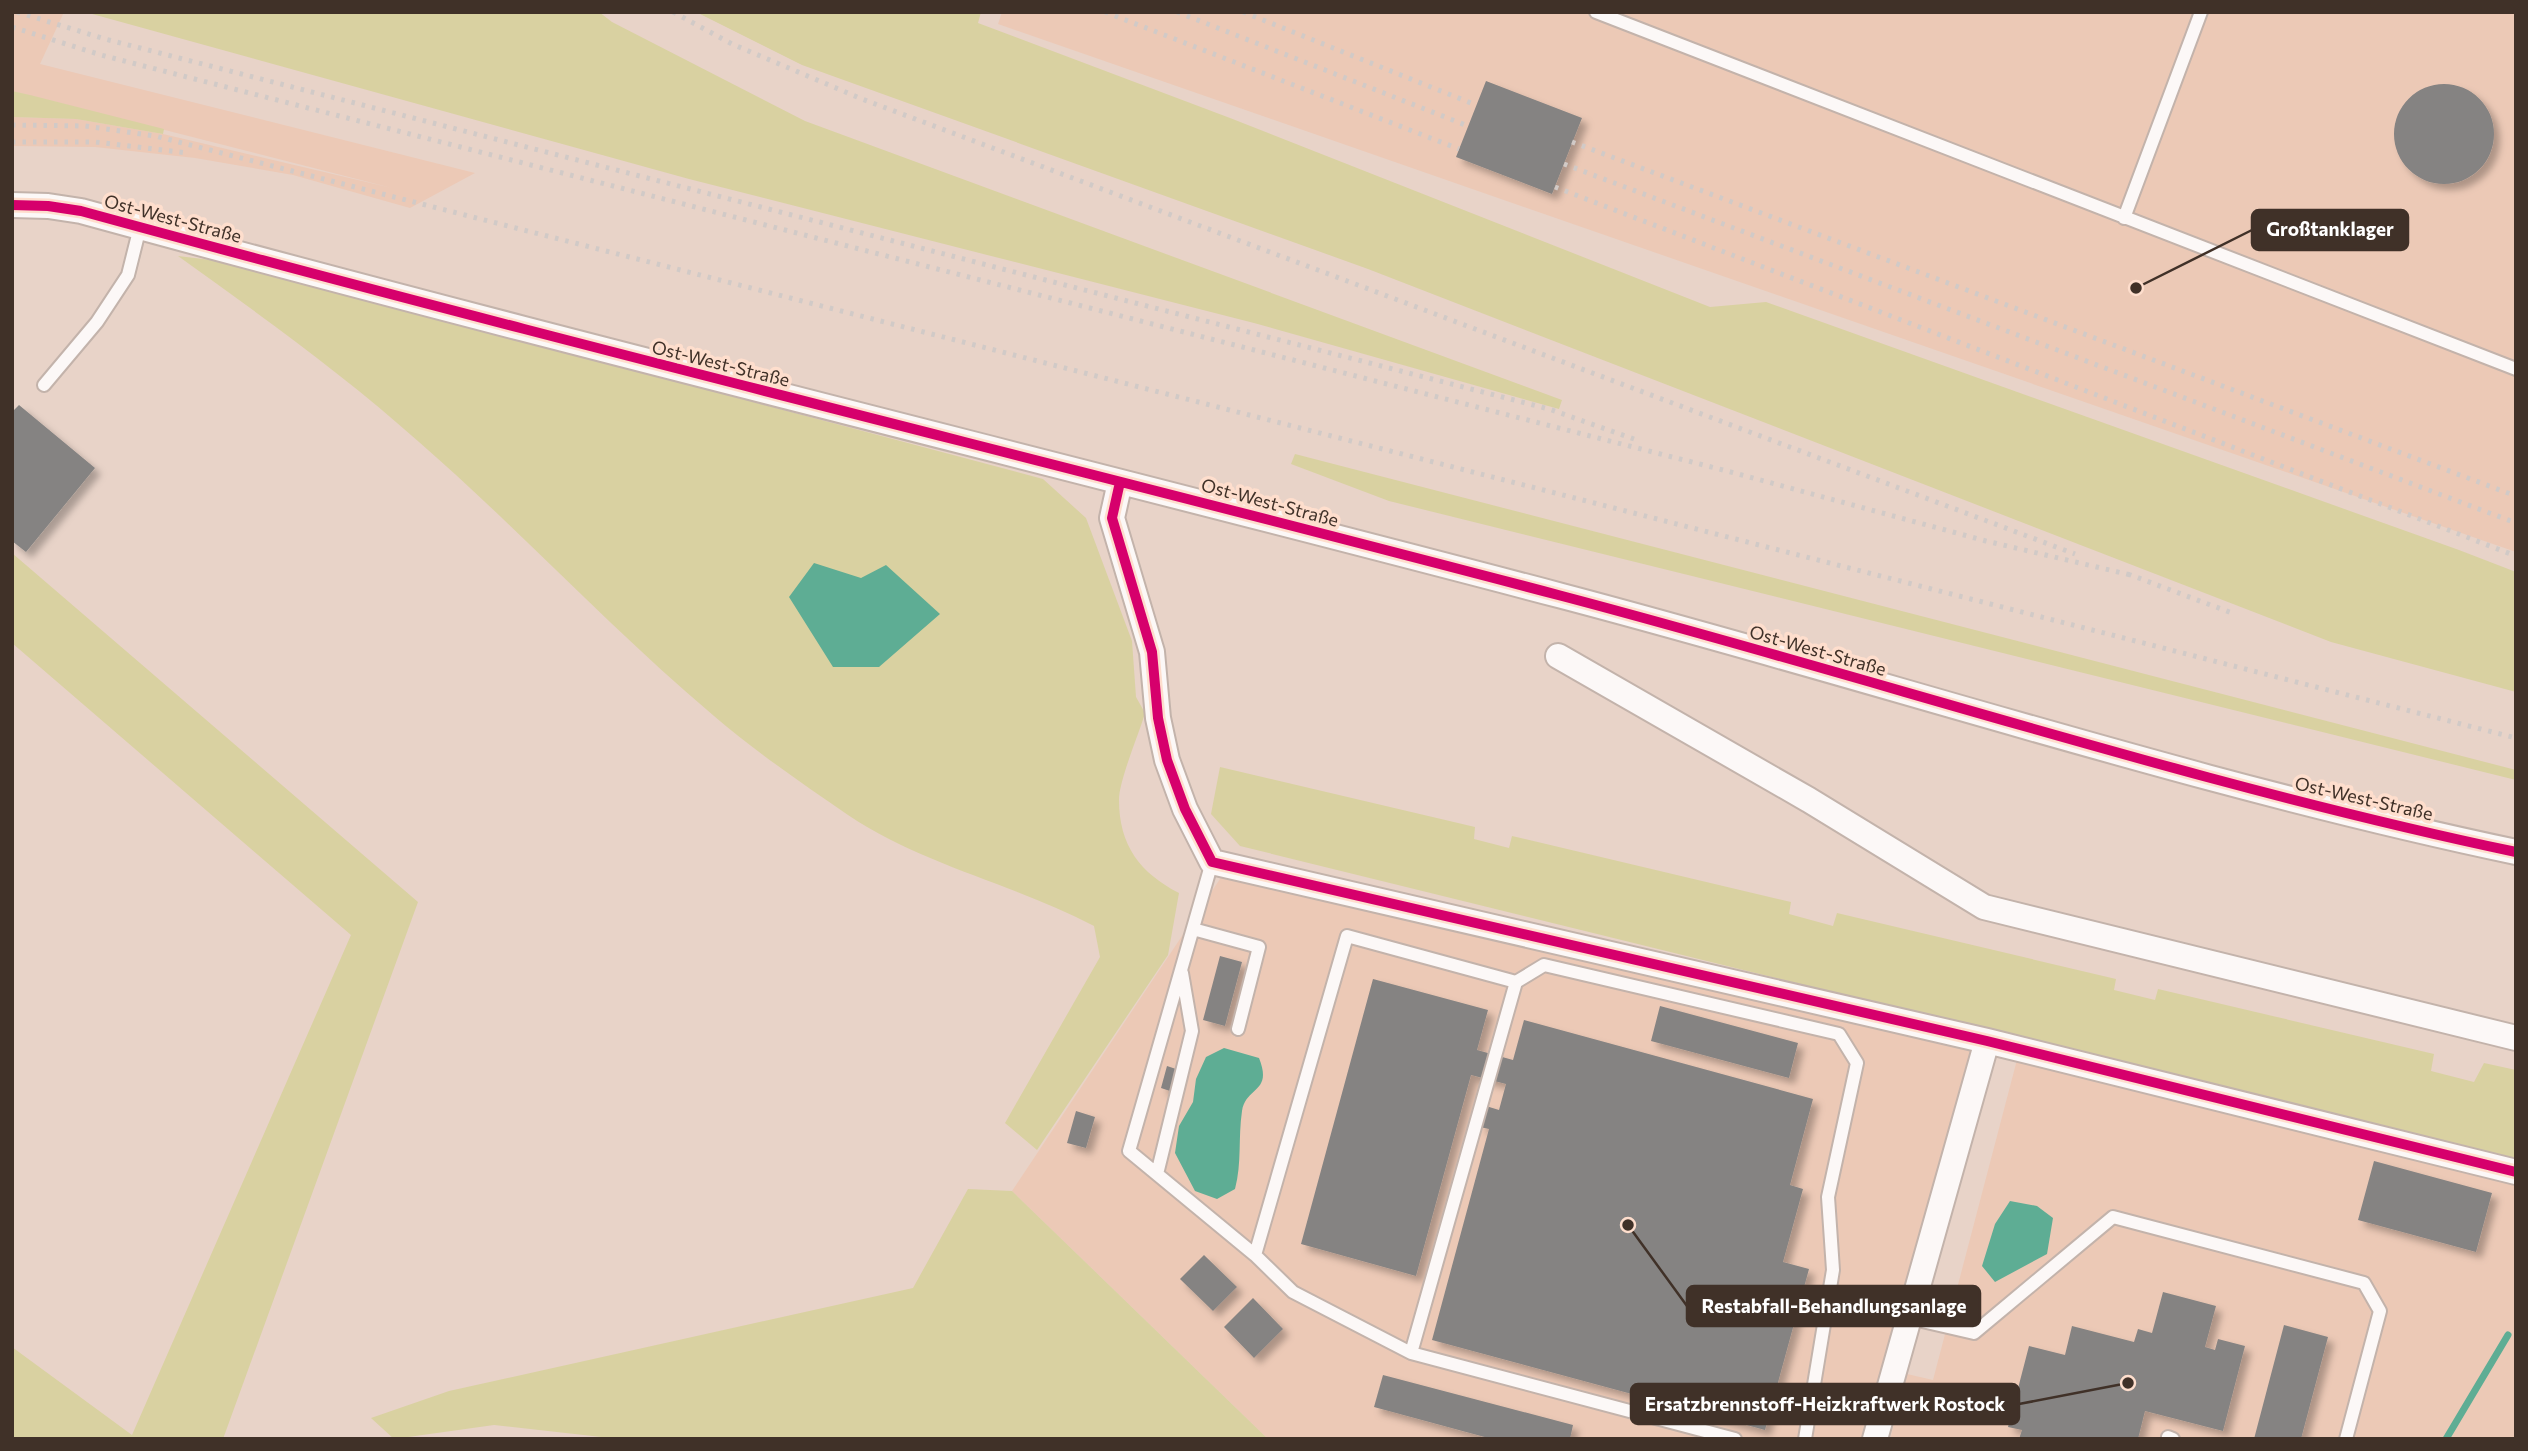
<svg xmlns="http://www.w3.org/2000/svg" width="2528" height="1451" viewBox="0 0 2528 1451" font-family="Commissioner,sans-serif">
<defs>
<filter id="shadow"><feDropShadow dx="6" dy="6" stdDeviation="3.5" flood-color="#0004"/></filter>
</defs>
<rect width="100%" height="100%" fill="#e8d3c8"/>
<path fill="#ecc9b6" d="M12 12H64L40 64 475 173 410 208 293 175 195 158 95 147 12 146V117L76 119 163 134 392 188 12 91Z
M1002 12H2516V552L998 24Z
M1222 876 1971 1048 1862 1439H1268L1012 1191Z
M2018 1056 2516 1181V1439H1890L1907 1374 1933 1380Z"/>
<path fill="#d9d1a1" d="M85 12H599L612 22 805 121 1562 400 1559 409 1254 323 689 179Z
M696 12H981L978 23 1230 118 1710 307 1766 302 2459 550 2516 572V692L2331 642 1368 269 802 65Z
M12 91 30 95 164 129 163 134 76 119 12 117Z
M178 256 228 262 1043 479 1086 518 1132 641 1136 697 1145 713C1139 734 1119 780 1119 800 1119 845 1140 873 1179 893L1168 955 1037 1150 1005 1123 1100 957 1094 926C1015 884 924 866 848 815 803 784 756 752 714 716 612 630 520 530 419 442 343 374 260 315 178 256Z
M1295 454 2516 770V780L1389 501 1291 464Z
M12 553 418 902 223 1439H12V1347L132 1435 351 935 12 643Z
M1220 767 1475 827 1474 839 1509 848 1512 836 1791 902 1789 914 1833 926 1837 913 2116 979 2114 990 2155 1000 2158 989 2434 1054 2431 1071 2474 1082 2484 1063 2516 1070V1160L1240 846 1211 814Z
M968 1189 1012 1191 1268 1439H619L494 1425 394 1439 371 1418 449 1391 913 1288Z"/>
<path fill="#5ead94" d="M814 563 861 578 886 565 940 614 879 667H833L789 597Z
M1224 1048 1259 1058C1273 1093 1246 1086 1242 1111 1238 1138 1242 1163 1235 1189L1217 1199 1195 1191 1175 1153 1179 1126 1193 1102 1196 1079 1206 1057Z
M2010 1201 2037 1206 2053 1218 2047 1254 1995 1282 1982 1266 1995 1224Z"/>
<g fill="none" stroke-linecap="round" stroke-linejoin="round">
<path stroke="#5ead94" stroke-width="7" d="M2446 1439 2508 1335"/>
</g>
<path fill="#858382" filter="url(#shadow)" d="M1486 81 1582 118 1552 194 1456 157Z
M2394 134a50 50 0 1 1 100 0a50 50 0 1 1-100 0Z
M19 405 95 468 26 552 12 541V412Z
M1220 956 1242 962 1225 1026 1203 1020Z
M1373 979 1488 1010 1477 1050 1513 1060 1524 1020 1813 1099 1790 1185 1803 1189 1783 1262 1809 1269 1765 1430 1432 1340 1489 1129 1480 1127 1486 1106 1499 1110 1506 1084 1471 1075 1416 1276 1301 1244Z
M1660 1006 1798 1043 1789 1078 1651 1041Z
M1167 1066 1176 1069 1170 1091 1161 1088Z
M1076 1111 1095 1117 1086 1148 1067 1143Z
M2374 1161 2492 1193 2476 1252 2358 1220Z
M1204 1255 1237 1287 1213 1311 1180 1279Z
M2163 1292 2216 1306 2205 1347 2215 1350 2218 1339 2245 1346 2223 1431 2145 1411 2138 1439H2019L2022 1430 2008 1427 2029 1346 2065 1355 2072 1326 2134 1342 2138 1329 2152 1333Z
M1253 1298 1283 1329 1254 1358 1224 1327Z
M2284 1325 2328 1337 2301 1439H2254Z
M1383 1375 1573 1425 1570 1439H1492L1374 1407Z"/>
<g fill="none" stroke-linecap="round" stroke-linejoin="round">
<g stroke="#c3b3ab" stroke-width="16">
<path id="service" d="M1596 12 2516 369
M2124 218 2201 12
M44 385 97 322 128 275 140 227
M1212 862 1129 1151 1255 1255 1293 1292 1411 1353 1735 1439
M1193 929 1259 947 1238 1029
M1157 1174 1192 1031 1182 973
M1255 1255 1347 936 1516 982 1544 965 1839 1034 1857 1063 1828 1197 1833 1270 1805 1439
M1909 1318 1974 1333 2113 1217 2364 1283 2380 1311 2346 1439
M1411 1353 1516 982
M2168 1437 2173 1439"/>
</g>
<g stroke="#c3b3ab" stroke-width="28">
<path id="minor" d="M12 205 48 206 81 211C573 346 1069 466 1562 596 1881 680 2193 784 2516 852
M1120 482 1112 518 1152 652 1158 718 1167 760 1185 809 1212 862 1987 1041 2516 1172
M1558 656 1809 800 1984 907 2516 1038
M1875 1439 1987 1041"/>
</g>
<use href="#service" stroke="#fcf8f7" stroke-width="12"/>
<use href="#minor" stroke="#fcf8f7" stroke-width="24"/>
<path stroke="#d1cac7" stroke-width="5" stroke-dasharray="3.5 7" stroke-linecap="butt" d="M17 12 105 39 1549 409 1634 439
M673 12 732 44 862 99 2075 554
M1105 12 1459 149
M1177 12 1468 126
M1243 12 1476 105
M12 27 101 55 1727 471 1986 541 2135 576
M12 125 85 126 155 136 2516 738
M12 142H95L188 153
M1572 142 2516 496
M1564 164 2516 523
M1555 187 2516 556
M2128 574 2232 613"/>
<g stroke="#fedecd" stroke-width="15">
<path id="cycleway" d="M12 205 48 206 81 211C573 346 1069 466 1562 596 1881 680 2193 784 2516 852
M1120 482 1112 518 1152 652 1158 718 1167 760 1185 809 1212 862 1987 1041 2516 1172"/>
</g>
<use href="#cycleway" stroke="#d6006c" stroke-width="10"/>
</g>
<g text-anchor="middle" dominant-baseline="central" stroke-width="7" stroke-linejoin="round" paint-order="stroke">
<g font-size="18" fill="#403128" stroke="#fedecd">
<text transform="translate(173 218) rotate(15)">Ost-West-Straße</text>
<text transform="translate(721 363) rotate(14)">Ost-West-Straße</text>
<text transform="translate(1270 502) rotate(15)">Ost-West-Straße</text>
<text transform="translate(1818 650) rotate(16)">Ost-West-Straße</text>
<text transform="translate(2364 798) rotate(13)">Ost-West-Straße</text>
</g>
</g>
<path fill="none" stroke="#403128" stroke-width="2.5" d="M2136 288L2252 230M1628 1225L1687 1306M2128 1383L2019 1404"/>
<g fill="#403128" stroke="#fedecd" stroke-width="2.5">
<circle cx="2136" cy="288" r="7"/>
<circle cx="1628" cy="1225" r="7"/>
<circle cx="2128" cy="1383" r="7"/>
</g>
<g fill="#403128" stroke="#403128" stroke-width="2.5">
<rect x="2252" y="210" width="156" height="40" rx="7"/>
<rect x="1687" y="1286" width="293" height="40" rx="7"/>
<rect x="1631" y="1384" width="388" height="40" rx="7"/>
</g>
<g font-size="19" text-anchor="middle" font-weight="bold" fill="#fff">
<text x="2330" y="236">Großtanklager</text>
<text x="1834" y="1313">Restabfall-Behandlungsanlage</text>
<text x="1825" y="1411">Ersatzbrennstoff-Heizkraftwerk Rostock</text>
</g>
<rect width="2528" height="1451" fill="none" stroke="#403128" stroke-width="28"/>
</svg>
